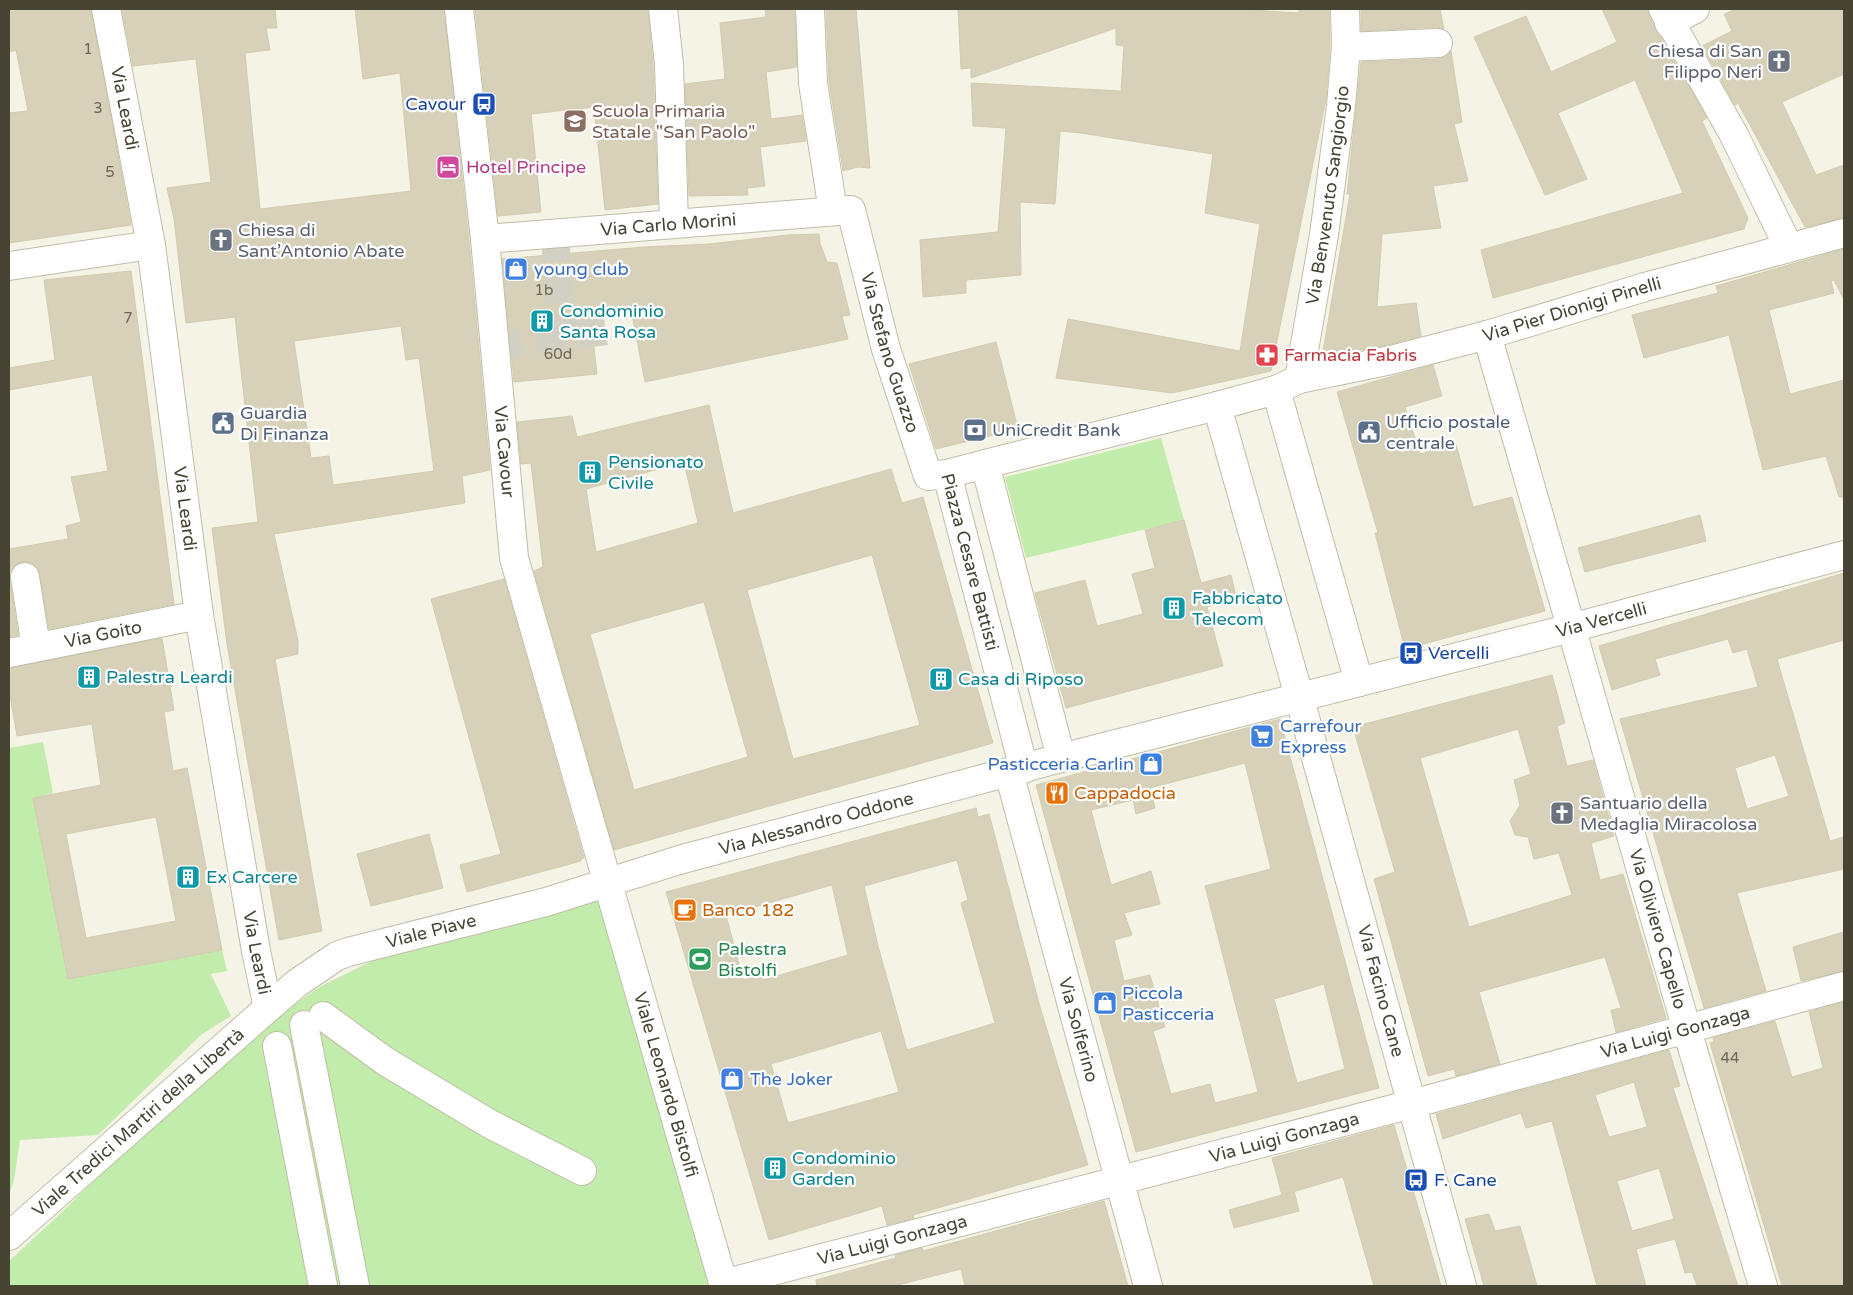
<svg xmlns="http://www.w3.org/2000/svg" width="1853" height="1295" viewBox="0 0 1853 1295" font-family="'Varela Round',sans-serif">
<rect width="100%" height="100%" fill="#f4f3e6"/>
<path fill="#c2ecab" d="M1161 438 1184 520 1026 558 1005 477Z
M43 742 53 793 33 798 68 979 222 950 227 971 211 974 231 1016 202 1034 98 1135 20 1140 14 1180 9 1195V748Z
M598 895 712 1286H9V1261L59 1215 154 1122 241 1041 321 986 386 954Z"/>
<path fill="#d7d1ba" stroke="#d2cbad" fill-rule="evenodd" d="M9 9H91L131 225 9 243V113L28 111 16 50 9 52Z
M122 9H275L277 28H266L270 50 245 53 260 209 411 191 400 73 363 79 355 9H444L470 250 490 470 462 476 465 503 274 534 298 641V654L275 659 322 931 279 940 227 644 212 528 258 522 235 317 186 323 174 219 167 188 211 182 196 59 133 66ZM401 326 406 360 419 358 434 471 333 485 329 456 311 458 294 341Z
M475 9H648L653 65 658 204 605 210 594 107 531 114 541 212 498 216Z
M765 9H795L797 67 766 72 771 119 802 115 806 141 760 147 765 186 747 188 748 195 689 196 685 84 725 79 720 23 766 17Z
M826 9H856L870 168 858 167 843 171 829 81Z
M958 9H1236L1299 13V9H1329L1330 47 1326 99 1271 371 1172 393 1056 378 1068 319 1240 351 1260 224 1205 213 1213 154 1081 133 1060 131 1055 204 1020 202 1021 275 966 280V293L923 297 920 240 998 232 1006 128 973 126 971 83 1121 91 1124 46 1116 45V28L971 78V68L961 69Z
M1361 9H1440L1444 29 1437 27 1361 31Z
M1602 9H1647L1656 31 1660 36 1707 118 1702 121 1748 218 1744 229 1493 298 1481 250 1683 193 1635 80 1558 113 1587 179 1545 195 1474 37 1526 16 1551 72 1617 42Z
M1737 9H1844V74L1782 102 1816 175 1844 165V218L1805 227 1738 103 1735 105 1702 46 1732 31 1724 14Z
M1451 51 1462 122 1454 124 1468 181 1433 186 1441 228 1382 234 1377 307 1416 303 1421 336 1387 345 1322 357 1350 194H1347L1361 62 1439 59 1446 56Z
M819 234 820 243 827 262 837 263 850 315 842 316 848 339 645 382 631 309 590 313 597 374 514 382 502 259 644 247 709 244 788 235Z
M1844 249V300L1834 280 1831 281 1834 293 1769 310 1790 394 1844 380V497H1839L1826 456 1763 470 1729 335 1644 358 1632 315 1718 293 1716 286Z
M131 271 174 604 49 629 40 574 37 568 31 563 22 562 15 565 10 572V579L18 635 9 637V549L68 539 66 526 81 522 71 477 108 471 92 375 9 390V368L55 360 44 280Z
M996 342 1018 429 936 449 909 364Z
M1433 365 1442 396 1405 407 1420 454 1456 444 1473 507 1512 497 1545 611 1405 649 1375 533H1378L1337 392Z
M709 405 733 513 891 469 902 503 923 497 993 743 614 850 534 571 543 567 531 463 521 464 517 422 572 416 577 437ZM684 462 698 523 596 552 586 489ZM872 555 920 725 793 759 747 590ZM704 602 748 757 634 790 590 634Z
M1700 515 1706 541 1585 572 1578 548Z
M1184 520 1201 583 1231 575 1237 600 1207 607 1223 666 1066 708 1035 593 1085 580 1097 626 1143 614 1132 574 1155 568 1145 530Z
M1844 573V640L1777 659 1830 841 1844 837V869L1737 893 1766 991 1704 1008 1620 719 1758 687 1747 649 1733 653 1728 639 1655 659 1660 675 1612 690 1599 646ZM1775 755 1789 796 1747 809 1735 768Z
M504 579 584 858 581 859V861L467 892 460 865 501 854 431 599Z
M162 638 174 710 164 712 173 771 187 768 222 950 68 979 33 798 101 785 92 724 17 736 9 690V668ZM156 817 176 921 86 938 66 834Z
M1552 675 1565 723 1557 726 1567 766 1593 760 1614 836 1591 843 1600 880 1623 874 1666 1018 1616 1032 1611 1010 1621 1008 1605 957 1479 992 1500 1064 1456 1076 1454 1069 1428 1076 1374 879 1395 872 1353 727ZM1518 729 1531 774 1514 780 1520 805 1510 821 1515 835 1528 837 1534 859 1559 853 1572 895 1469 927 1420 758Z
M1280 719 1379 1088 1136 1152 1036 785ZM1245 763 1271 869 1205 886 1258 1092 1215 1103 1210 1084 1171 1094 1153 1031 1165 1027 1150 975 1124 981 1114 940 1132 935 1124 913 1160 904 1151 871 1111 885 1091 810 1133 800 1136 814 1155 808 1150 788ZM1324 984 1345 1069 1297 1083 1274 999Z
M976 808 978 817 989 814 1040 1007 1088 1165 913 1215 914 1218 887 1225 882 1206 769 1240 666 892ZM957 860 968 900 961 903 995 1023 907 1050 878 946 864 886ZM832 885 848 955 763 980 761 974 743 980 726 915ZM881 1031 899 1092 788 1123 771 1064Z
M429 834 443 888 371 906 357 854Z
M1844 932V971L1801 981 1793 947Z
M1844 1002V1286H1782L1710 1043 1714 1042 1713 1038 1775 1021 1792 1077 1823 1068 1809 1012Z
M1669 1050 1680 1086 1673 1088 1738 1286H1697L1692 1272 1685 1273 1675 1239 1636 1249 1646 1286H1597L1552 1121 1526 1128 1521 1113 1443 1139 1436 1114ZM1634 1082 1647 1127 1609 1137 1595 1095ZM1659 1168 1674 1219 1632 1231 1617 1181Z
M1394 1125 1441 1286H1374L1343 1177 1286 1194 1294 1191 1299 1211 1234 1228 1229 1210 1282 1195 1272 1158Z
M1104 1201 1128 1286H965L961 1269 894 1286H817L816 1280 896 1258 895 1255 922 1248 923 1251Z
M1489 1214 1495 1231 1520 1226 1537 1286H1484L1465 1219Z"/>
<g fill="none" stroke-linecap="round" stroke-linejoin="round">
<path stroke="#d1d0c2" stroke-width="28" stroke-dasharray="28 14" stroke-linecap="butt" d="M555 234 562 337
M495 347 606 331"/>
<g stroke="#c0bda7" stroke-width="30">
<g id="minor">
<path id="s1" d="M106 9 151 245 199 615 256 951 268 1008"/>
<path id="s2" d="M459 9 485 239 514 558 724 1286"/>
<path d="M663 9 669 64 674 224"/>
<path d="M810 9 813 83 833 211"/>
<path d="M1663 9 1734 135 1789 248"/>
<path d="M1669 23 1695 9"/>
<path d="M1346 47 1438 43"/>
<path id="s3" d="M485 239 851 210 886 349 928 476 947 474 985 464"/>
<path d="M9 266 151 245"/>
<path id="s4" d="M1487 335 1687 1030 1763 1286"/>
<path id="s5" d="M1299 379 1324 235 1341 106 1346 47 1345 9"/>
<path d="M1276 390 1359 682"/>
<path id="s6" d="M947 474 1024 769"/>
<path d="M25 577 36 647"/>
<path id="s7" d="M9 653 199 615"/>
<path d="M1061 758 985 464 1217 406"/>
<path id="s8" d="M1009 773 1148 1286"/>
<path d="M323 1016 385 1061 490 1124 582 1171"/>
<path d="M304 1025 355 1286"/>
<path d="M277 1046 323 1286"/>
<path id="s9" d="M9 1236 268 1008 297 983 337 956 348 952 546 902 679 860 1061 758 1571 628 1844 555"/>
<path id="s10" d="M723 1284 1412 1104 1844 986"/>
<path id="s11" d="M1462 1286 1299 696 1217 406 1276 390 1299 379 1391 360 1487 335 1645 287 1844 233"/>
</g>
</g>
<use href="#minor" stroke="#fff" stroke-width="28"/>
</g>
<defs>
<g id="church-square" transform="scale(1.25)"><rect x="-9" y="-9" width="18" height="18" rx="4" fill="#6b7280" stroke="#fff"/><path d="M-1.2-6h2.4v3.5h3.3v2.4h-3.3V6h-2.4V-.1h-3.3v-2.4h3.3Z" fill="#fff"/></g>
<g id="bus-square" transform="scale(1.25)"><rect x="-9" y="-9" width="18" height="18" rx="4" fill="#1a4fb4" stroke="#fff"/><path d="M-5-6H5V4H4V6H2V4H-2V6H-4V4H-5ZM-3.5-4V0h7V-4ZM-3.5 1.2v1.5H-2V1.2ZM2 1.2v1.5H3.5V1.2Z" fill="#fff"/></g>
<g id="school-square" transform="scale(1.25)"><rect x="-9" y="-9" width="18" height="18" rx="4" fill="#8d6e63" stroke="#fff"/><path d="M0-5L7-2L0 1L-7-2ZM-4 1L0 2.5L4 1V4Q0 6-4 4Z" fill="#fff"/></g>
<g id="hotel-square" transform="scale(1.25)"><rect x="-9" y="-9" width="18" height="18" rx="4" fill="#d1479c" stroke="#fff"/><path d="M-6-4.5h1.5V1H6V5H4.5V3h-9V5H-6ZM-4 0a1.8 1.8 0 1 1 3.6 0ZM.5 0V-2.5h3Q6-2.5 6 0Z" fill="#fff"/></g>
<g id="shop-square" transform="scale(1.25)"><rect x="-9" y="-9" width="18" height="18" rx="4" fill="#3f7fe0" stroke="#fff"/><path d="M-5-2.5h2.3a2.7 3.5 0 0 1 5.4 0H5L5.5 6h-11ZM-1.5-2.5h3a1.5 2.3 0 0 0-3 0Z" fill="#fff"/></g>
<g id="building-square" transform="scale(1.25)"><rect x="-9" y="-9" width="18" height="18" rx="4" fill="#0f9aa8" stroke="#fff"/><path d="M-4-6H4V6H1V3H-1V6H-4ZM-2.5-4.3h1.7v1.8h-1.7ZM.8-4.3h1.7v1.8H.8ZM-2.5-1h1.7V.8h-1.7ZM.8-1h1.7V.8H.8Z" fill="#fff"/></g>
<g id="pharmacy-square" transform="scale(1.25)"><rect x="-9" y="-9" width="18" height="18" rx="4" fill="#e0444e" stroke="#fff"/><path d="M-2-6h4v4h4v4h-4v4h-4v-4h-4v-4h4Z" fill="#fff"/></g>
<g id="civic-square" transform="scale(1.25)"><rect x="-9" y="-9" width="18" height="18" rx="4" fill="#5c6f8a" stroke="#fff"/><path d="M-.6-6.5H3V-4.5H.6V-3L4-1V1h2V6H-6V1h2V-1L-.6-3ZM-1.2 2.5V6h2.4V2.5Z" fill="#fff"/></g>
<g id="bank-square" transform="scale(1.25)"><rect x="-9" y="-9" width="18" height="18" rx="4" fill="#5c6f8a" stroke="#fff"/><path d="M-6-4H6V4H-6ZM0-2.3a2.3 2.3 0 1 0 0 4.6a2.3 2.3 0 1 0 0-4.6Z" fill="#fff"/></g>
<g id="supermarket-square" transform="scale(1.25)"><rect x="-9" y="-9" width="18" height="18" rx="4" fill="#3f7fe0" stroke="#fff"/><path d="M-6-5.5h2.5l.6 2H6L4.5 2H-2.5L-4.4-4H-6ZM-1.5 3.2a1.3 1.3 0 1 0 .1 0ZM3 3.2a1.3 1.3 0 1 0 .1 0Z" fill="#fff"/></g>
<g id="restaurant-square" transform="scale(1.25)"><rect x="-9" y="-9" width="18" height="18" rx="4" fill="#e8710a" stroke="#fff"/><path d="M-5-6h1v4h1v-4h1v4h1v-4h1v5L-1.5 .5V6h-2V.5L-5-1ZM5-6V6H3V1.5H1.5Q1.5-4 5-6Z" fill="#fff"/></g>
<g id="cafe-square" transform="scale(1.25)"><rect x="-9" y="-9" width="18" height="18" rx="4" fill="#e8710a" stroke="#fff"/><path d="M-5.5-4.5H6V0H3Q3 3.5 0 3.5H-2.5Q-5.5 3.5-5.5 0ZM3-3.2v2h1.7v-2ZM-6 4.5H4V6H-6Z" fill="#fff"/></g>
<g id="stadium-square" transform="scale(1.25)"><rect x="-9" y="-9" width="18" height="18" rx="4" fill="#2e9e5b" stroke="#fff"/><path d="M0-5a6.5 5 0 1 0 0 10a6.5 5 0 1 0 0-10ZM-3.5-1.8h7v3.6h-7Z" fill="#fff"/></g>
</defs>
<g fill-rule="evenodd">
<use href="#church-square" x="1779" y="61"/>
<use href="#bus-square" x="484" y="104"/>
<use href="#school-square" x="575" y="121"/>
<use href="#hotel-square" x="448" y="167"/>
<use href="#church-square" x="221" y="240"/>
<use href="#shop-square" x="516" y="269"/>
<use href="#building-square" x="542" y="321"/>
<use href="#pharmacy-square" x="1267" y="355"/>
<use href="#civic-square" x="223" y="423"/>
<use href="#bank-square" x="975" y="430"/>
<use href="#civic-square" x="1369" y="432"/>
<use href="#building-square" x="590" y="472"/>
<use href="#building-square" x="1174" y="608"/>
<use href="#bus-square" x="1411" y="653"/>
<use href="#building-square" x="89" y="677"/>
<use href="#building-square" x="941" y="679"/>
<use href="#supermarket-square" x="1262" y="736"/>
<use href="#shop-square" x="1151" y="764"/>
<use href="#restaurant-square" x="1057" y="793"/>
<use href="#church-square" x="1562" y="813"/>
<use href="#building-square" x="188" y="877"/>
<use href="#cafe-square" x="685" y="910"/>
<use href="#stadium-square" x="700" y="959"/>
<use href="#shop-square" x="1105" y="1003"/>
<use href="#shop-square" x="732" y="1079"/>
<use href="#building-square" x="775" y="1168"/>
<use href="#bus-square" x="1416" y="1180"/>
</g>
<g text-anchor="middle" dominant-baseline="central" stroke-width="4.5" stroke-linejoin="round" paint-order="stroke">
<g font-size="15" fill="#6b6756">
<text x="88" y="49">1</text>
<text x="98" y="108">3</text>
<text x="110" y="172">5</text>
<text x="544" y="290">1b</text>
<text x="128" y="318">7</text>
<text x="558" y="354">60d</text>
<text x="1730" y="1058">44</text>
</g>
<g font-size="18" fill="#5b616d" stroke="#fff" text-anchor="start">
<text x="1762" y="51" text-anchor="end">Chiesa di San<tspan x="1762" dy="21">Filippo Neri</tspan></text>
<text x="238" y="230">Chiesa di<tspan x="238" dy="21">Sant’Antonio Abate</tspan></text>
<text x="1580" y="803">Santuario della<tspan x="1580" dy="21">Medaglia Miracolosa</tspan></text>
</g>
<g font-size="18" fill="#164399" stroke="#fff" text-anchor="start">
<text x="466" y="104" text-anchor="end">Cavour</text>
<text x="1428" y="653">Vercelli</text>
<text x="1434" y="1180">F. Cane</text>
</g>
<g font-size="18" fill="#474434" stroke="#fff">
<text stroke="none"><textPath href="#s1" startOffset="101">Via Leardi</textPath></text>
<text stroke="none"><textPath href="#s5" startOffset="186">Via Benvenuto Sangiorgio</textPath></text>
<text stroke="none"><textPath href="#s3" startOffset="184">Via Carlo Morini</textPath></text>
<text stroke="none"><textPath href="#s11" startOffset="1282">Via Pier Dionigi Pinelli</textPath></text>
<text stroke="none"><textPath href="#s3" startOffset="515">Via Stefano Guazzo</textPath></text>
<text stroke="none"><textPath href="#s2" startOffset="445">Via Cavour</textPath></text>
<text stroke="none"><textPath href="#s1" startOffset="506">Via Leardi</textPath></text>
<text stroke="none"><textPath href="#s6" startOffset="91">Piazza Cesare Battisti</textPath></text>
<text stroke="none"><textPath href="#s9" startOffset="1740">Via Vercelli</textPath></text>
<text stroke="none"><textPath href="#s7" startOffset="96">Via Goito</textPath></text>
<text stroke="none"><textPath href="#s9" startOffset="929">Via Alessandro Oddone</textPath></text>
<text stroke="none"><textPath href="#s4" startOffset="618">Via Oliviero Capello</textPath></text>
<text stroke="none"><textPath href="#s9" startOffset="529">Viale Piave</textPath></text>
<text stroke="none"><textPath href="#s1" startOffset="956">Via Leardi</textPath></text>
<text transform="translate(1381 991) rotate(75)">Via Facino Cane</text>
<text stroke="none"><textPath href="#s8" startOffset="266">Via Solferino</textPath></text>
<text stroke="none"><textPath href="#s10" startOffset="985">Via Luigi Gonzaga</textPath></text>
<text stroke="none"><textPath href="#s2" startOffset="1100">Viale Leonardo Bistolfi</textPath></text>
<text stroke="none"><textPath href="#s9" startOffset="172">Viale Tredici Martiri della Libertà</textPath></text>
<text stroke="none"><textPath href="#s10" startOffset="580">Via Luigi Gonzaga</textPath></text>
<text stroke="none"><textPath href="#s10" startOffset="175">Via Luigi Gonzaga</textPath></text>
</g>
<g font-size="18" fill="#785e54" stroke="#fff" text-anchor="start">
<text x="592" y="111">Scuola Primaria<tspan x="592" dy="21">Statale "San Paolo"</tspan></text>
</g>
<g font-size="18" fill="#b23c85" stroke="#fff" text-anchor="start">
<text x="466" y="167">Hotel Principe</text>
</g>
<g font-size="18" fill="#366cbe" stroke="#fff" text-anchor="start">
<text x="534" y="269">young club</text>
<text x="1280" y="726">Carrefour<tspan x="1280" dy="21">Express</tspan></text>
<text x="1134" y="764" text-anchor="end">Pasticceria Carlin</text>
<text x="1122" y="993">Piccola<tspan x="1122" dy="21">Pasticceria</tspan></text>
<text x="750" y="1079">The Joker</text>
</g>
<g font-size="18" fill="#0d838f" stroke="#fff" text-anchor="start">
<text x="560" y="311">Condominio<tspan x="560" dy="21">Santa Rosa</tspan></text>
<text x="608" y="462">Pensionato<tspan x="608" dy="21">Civile</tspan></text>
<text x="1192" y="598">Fabbricato<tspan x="1192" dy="21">Telecom</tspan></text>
<text x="106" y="677">Palestra Leardi</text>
<text x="958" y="679">Casa di Riposo</text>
<text x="206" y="877">Ex Carcere</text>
<text x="792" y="1158">Condominio<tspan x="792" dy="21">Garden</tspan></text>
</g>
<g font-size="18" fill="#be3a42" stroke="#fff" text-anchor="start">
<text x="1284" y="355">Farmacia Fabris</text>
</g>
<g font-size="18" fill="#4e5e75" stroke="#fff" text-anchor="start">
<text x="240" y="413">Guardia<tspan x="240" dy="21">Di Finanza</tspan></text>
<text x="1386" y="422">Ufficio postale<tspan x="1386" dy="21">centrale</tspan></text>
<text x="992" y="430">UniCredit Bank</text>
</g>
<g font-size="18" fill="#c56008" stroke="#fff" text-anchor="start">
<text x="1074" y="793">Cappadocia</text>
<text x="702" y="910">Banco 182</text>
</g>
<g font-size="18" fill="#27864d" stroke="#fff" text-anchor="start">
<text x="718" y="949">Palestra<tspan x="718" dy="21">Bistolfi</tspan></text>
</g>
</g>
<rect width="1853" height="1295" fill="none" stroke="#474434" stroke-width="20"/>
</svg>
